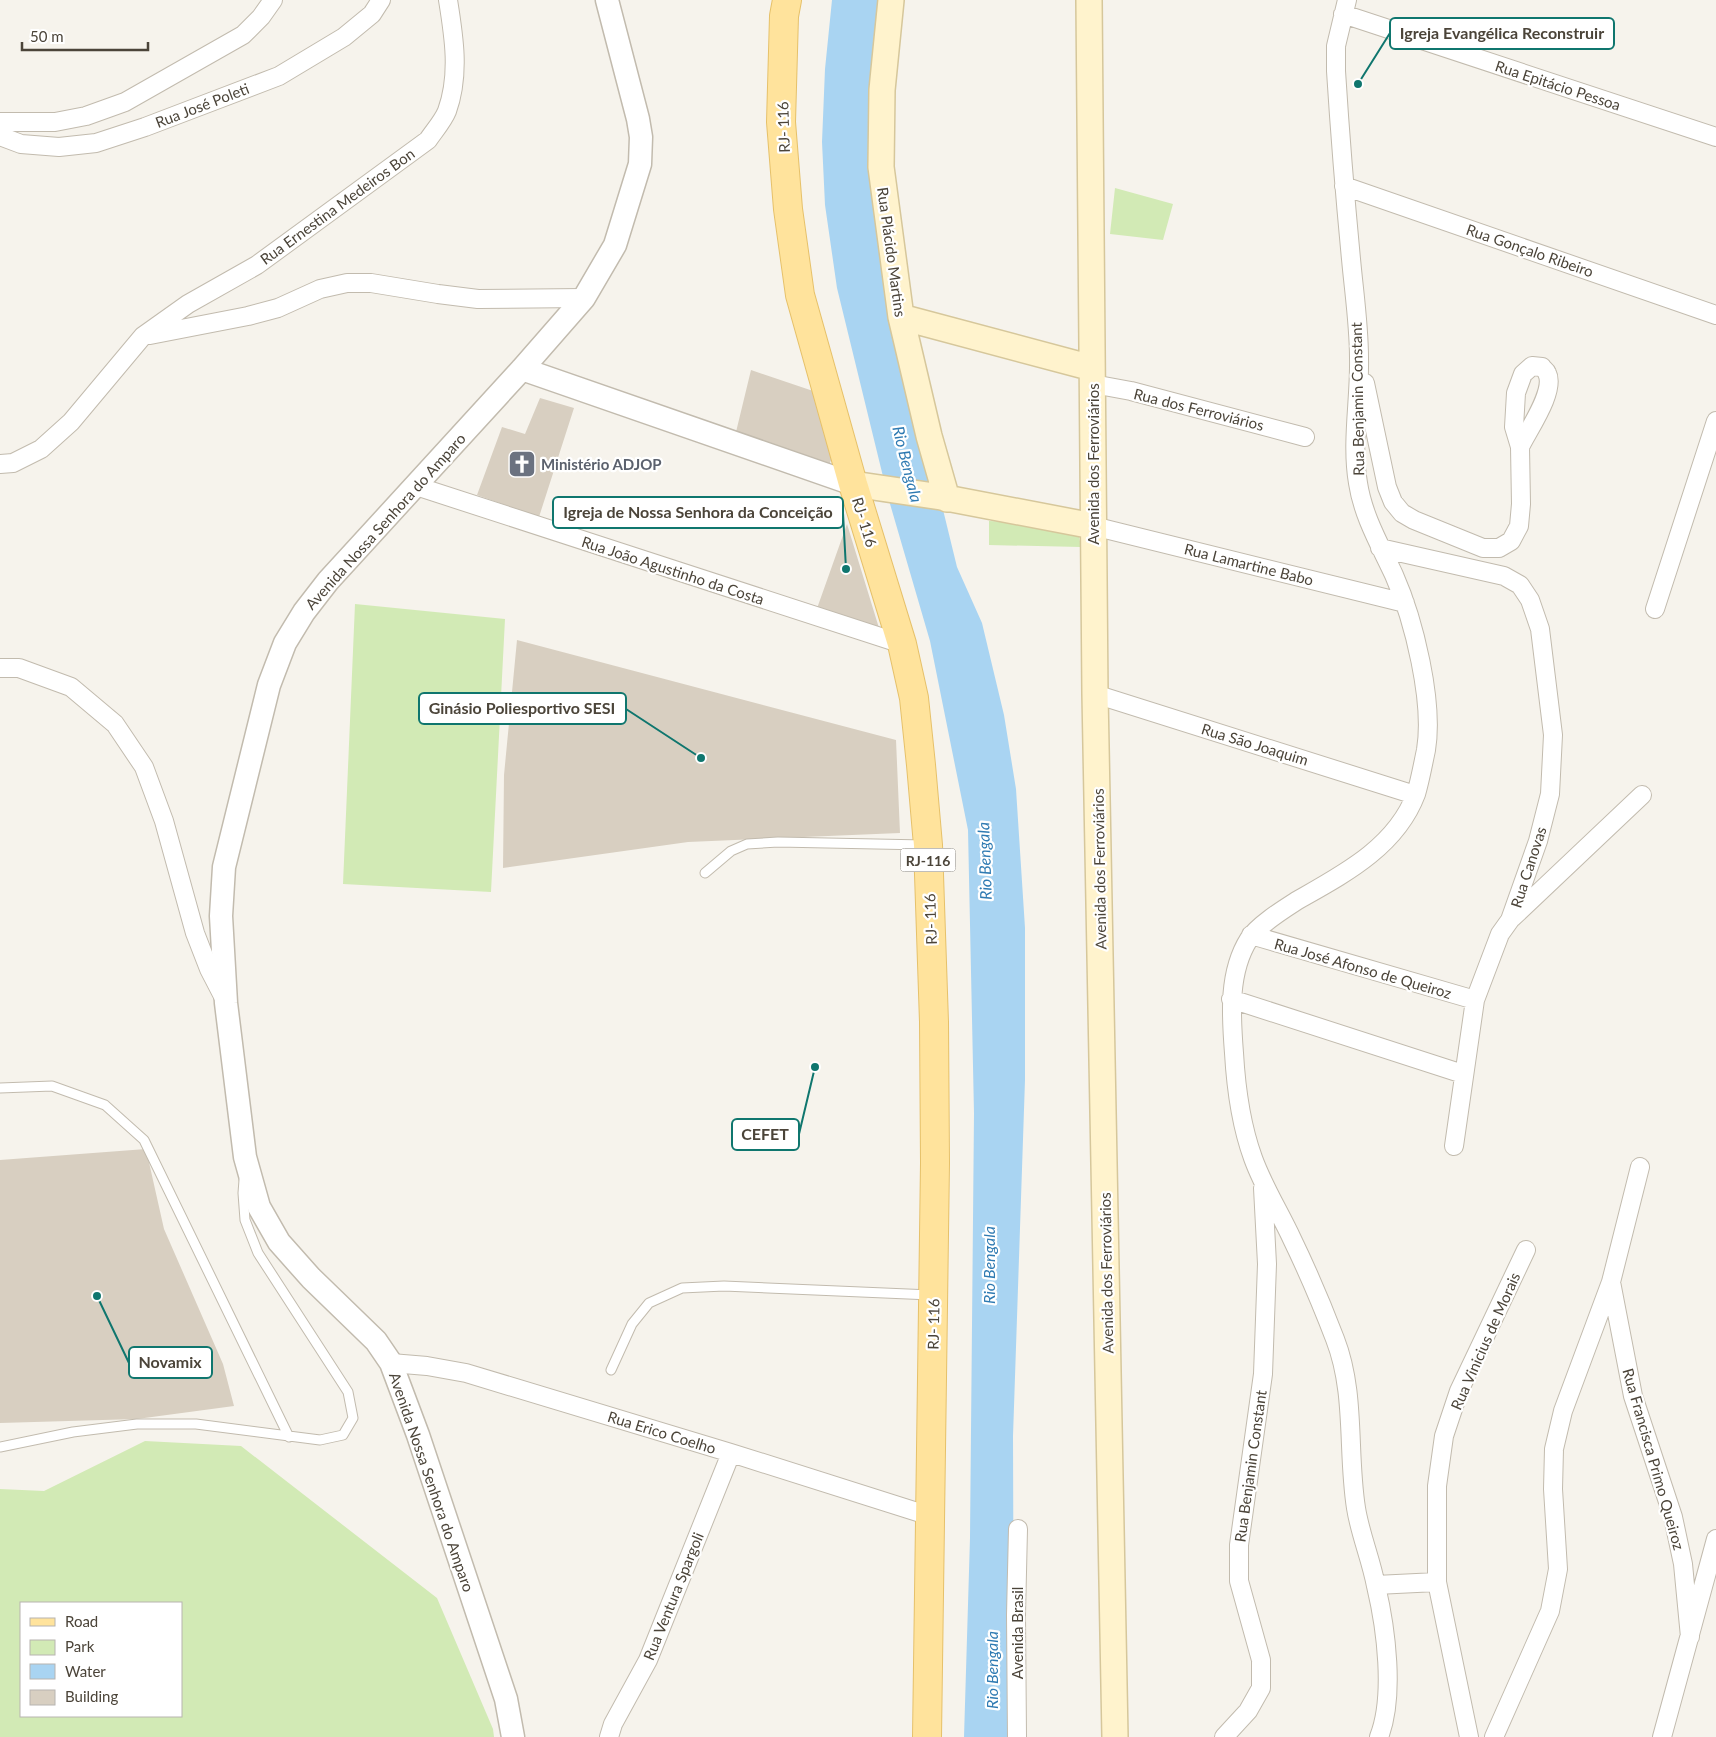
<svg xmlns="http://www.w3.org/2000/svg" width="1716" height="1737" viewBox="0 0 1716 1737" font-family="Lato,sans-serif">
<rect width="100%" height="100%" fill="#f6f3ec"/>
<path fill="#d2eab5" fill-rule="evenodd" d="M1115 188 1173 204 1163 240 1110 234Z
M989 521 1077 525 1081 547 989 545Z
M355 604 505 619 491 892 343 884Z
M145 1441 241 1446 437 1598 493 1729 494 1737H0V1489L44 1491ZM21 1603H181V1716H21Z"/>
<path fill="#a9d4f2" d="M832 0H882L872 64 925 436 957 567 982 623 1004 715 1016 789 1025 928V1080L1013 1436 1014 1737H964L970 1538 974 1113 968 830 930 641 888 497 837 288 825 205 822 142 825 69Z"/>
<path fill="#d8cfc1" d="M751 370 822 394 835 451 829 465 736 432Z
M540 398 574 408 539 517 477 495 502 427 525 434Z
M847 524 879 628 815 614Z
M517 640 896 740 900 833 688 842 503 868 504 775Z
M146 1149 164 1229 223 1364 234 1406 137 1419 0 1423V1160Z"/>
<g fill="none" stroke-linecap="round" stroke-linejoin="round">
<g stroke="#c2bbae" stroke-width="11">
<path id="service" d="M705 873 731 851 747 844 778 842 925 845
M0 1088 52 1086 105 1105 144 1140 289 1437
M611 1370 632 1324 649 1303 682 1288 724 1286 931 1295
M0 1447 73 1432 137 1424H196L320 1440 343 1435 353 1418 348 1392 258 1253 245 1220 243 1193 244 1180"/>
</g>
<g stroke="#c2bbae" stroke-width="20">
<path id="minor" d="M1347 0 1336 46V71C1340 134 1345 196 1351 259 1354 292 1359 325 1359 358 1360 399 1351 442 1358 483 1363 516 1380 545 1394 575 1414 620 1434 702 1426 750 1423 764 1420 781 1416 794 1396 847 1344 874 1298 900 1284 909 1258 925 1249 939 1228 972 1231 1015 1234 1053 1236 1088 1241 1125 1253 1158 1263 1186 1280 1213 1292 1239 1308 1272 1322 1305 1335 1339 1356 1393 1347 1451 1356 1508 1360 1534 1371 1559 1376 1586 1386 1628 1395 1696 1379 1737
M1343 14 1716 137
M0 122H55L86 116 125 102 243 35 261 17 273 0
M0 136 21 144 59 147 96 143 145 127 279 76 344 37 372 14 381 0
M1344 186 1716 315
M150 335 248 316 278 308 320 289 347 283H371L438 294 478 299 584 298
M1365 383 1387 487 1393 502 1402 513 1414 520 1483 548H1499L1511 541 1519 526 1521 504 1520 447 1514 427 1516 393 1523 374 1532 366 1542 367C1543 369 1546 370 1547 373 1556 391 1528 430 1520 447
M1093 384 1131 391 1305 437
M0 464 13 463 41 449 71 422 143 336 188 304 257 265 428 140C434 131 443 121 447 111 460 75 454 37 448 0
M416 486 902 644
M1093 526 1405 603
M1380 548 1504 576 1520 585 1530 600 1540 629 1553 735 1550 794 1538 841 1510 920 1500 934 1475 1000 1454 1146
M1655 609 1716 421
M0 668H19L71 687 115 724 144 767 164 821 195 933 209 969 224 998
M1095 694 1415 795
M1512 918 1642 795
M1251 935 1475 1000
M1231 999 1463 1074
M1611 1282 1633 1396 1673 1517 1683 1564 1690 1637
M391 1363 427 1366 466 1373 731 1453 930 1516
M1376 1585 1437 1582
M609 1737 613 1724 648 1660 731 1453
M1017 1737 1016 1615 1018 1529
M1224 1737 1248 1711 1261 1688V1660L1239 1581V1545L1263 1374 1267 1264 1263 1188
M1469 1737 1437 1582V1486L1444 1436 1459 1391 1526 1250
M1494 1737 1550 1611 1558 1569 1553 1489 1554 1449 1563 1411 1611 1282 1640 1167
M1662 1737 1716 1539"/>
</g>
<g stroke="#c2bbae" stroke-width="25">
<path id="tertiary" d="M522 369 853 484
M513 1737 506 1699 418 1435 391 1363 376 1341 311 1278 279 1242 259 1207 245 1157 226 1003 221 916 224 867 269 685 285 643 304 612 328 581 522 369 584 298 615 245 640 164 641 137 638 119 607 0"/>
</g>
<g stroke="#d6c79b" stroke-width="28">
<path id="secondary" d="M891 0 882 90 881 167 901 317 929 436 947 499
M1089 0 1095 694 1115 1737
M901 317 1092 368
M853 484 941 497 1093 526"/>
</g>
<g stroke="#e6c16a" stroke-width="30">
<path id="primary" d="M787 0 784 16 781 122 788 209 800 295 853 484 902 644 914 698 921 765 928 845 934 1022 935 1163 927 1737"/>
</g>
<use href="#service" stroke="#fff" stroke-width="9"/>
<use href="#minor" stroke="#fff" stroke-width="18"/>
<use href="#tertiary" stroke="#fff" stroke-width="22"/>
<use href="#secondary" stroke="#fff3cd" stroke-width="25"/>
<use href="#primary" stroke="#ffe39c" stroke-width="28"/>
</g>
<defs>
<g id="church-square" transform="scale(1.4375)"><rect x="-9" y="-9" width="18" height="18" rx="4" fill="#6b7280" stroke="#fff"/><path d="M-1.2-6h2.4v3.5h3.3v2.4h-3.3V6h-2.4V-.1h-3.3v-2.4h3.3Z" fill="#fff"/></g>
</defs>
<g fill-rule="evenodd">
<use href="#church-square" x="522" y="464"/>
</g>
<g text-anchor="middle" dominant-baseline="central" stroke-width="4.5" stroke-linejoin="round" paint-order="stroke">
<rect fill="#fff" stroke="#817c74" stroke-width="1" x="900.5" y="848.5" width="55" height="23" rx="4"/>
<g font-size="14" font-weight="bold" fill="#4b4439">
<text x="928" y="860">RJ-116</text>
</g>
<g font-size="15" fill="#4b4439" stroke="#fff">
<text transform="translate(1558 85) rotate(18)">Rua Epitácio Pessoa</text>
<text transform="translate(202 105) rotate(-21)">Rua José Poleti</text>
<text transform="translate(783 127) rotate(-92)">RJ- 116</text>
<text transform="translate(337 206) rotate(-36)">Rua Ernestina Medeiros Bon</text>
<text transform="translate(1530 250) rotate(19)">Rua Gonçalo Ribeiro</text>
<text transform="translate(892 252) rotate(82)">Rua Plácido Martins</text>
<text transform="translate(1357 399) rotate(-91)">Rua Benjamin Constant</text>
<text transform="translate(1199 409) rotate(14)">Rua dos Ferroviários</text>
<text transform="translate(1093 464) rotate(-90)">Avenida dos Ferroviários</text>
<text transform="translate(385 521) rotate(-48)">Avenida Nossa Senhora do Amparo</text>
<text transform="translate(865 522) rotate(73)">RJ- 116</text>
<text transform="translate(1249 564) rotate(14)">Rua Lamartine Babo</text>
<text transform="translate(673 570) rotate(18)">Rua João Agustinho da Costa</text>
<text transform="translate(1255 744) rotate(17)">Rua São Joaquim</text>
<text transform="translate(1528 867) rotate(-72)">Rua Canovas</text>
<text transform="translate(1099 869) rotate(-91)">Avenida dos Ferroviários</text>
<text transform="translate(930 919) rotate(-92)">RJ- 116</text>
<text transform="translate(1363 968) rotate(16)">Rua José Afonso de Queiroz</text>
<text transform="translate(1106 1273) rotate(-91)">Avenida dos Ferroviários</text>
<text transform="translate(933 1324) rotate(-89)">RJ- 116</text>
<text transform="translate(1485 1341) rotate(-66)">Rua Vinicius de Morais</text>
<text transform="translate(662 1432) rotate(17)">Rua Erico Coelho</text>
<text transform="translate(1654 1459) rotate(74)">Rua Francisca Primo Queiroz</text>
<text transform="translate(1250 1466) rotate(-82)">Rua Benjamin Constant</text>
<text transform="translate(432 1482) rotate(71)">Avenida Nossa Senhora do Amparo</text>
<text transform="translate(673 1596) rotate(-68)">Rua Ventura Spargoli</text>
<text transform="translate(1017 1633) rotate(-90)">Avenida Brasil</text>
</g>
<g font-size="15" font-weight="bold" fill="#5b616d" stroke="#fff" text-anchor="start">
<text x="541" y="464">Ministério ADJOP</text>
</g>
<g font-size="16" font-style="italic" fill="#2e7ab2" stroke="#fff">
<text transform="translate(908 464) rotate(76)">Rio Bengala</text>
<text transform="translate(984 861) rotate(-92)">Rio Bengala</text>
<text transform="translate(988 1265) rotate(-90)">Rio Bengala</text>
<text transform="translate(991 1670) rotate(-90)">Rio Bengala</text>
</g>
</g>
<path fill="none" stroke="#0f766e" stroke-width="2" d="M1358 84L1390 33M846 569L843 513M701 758L626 709M815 1067L799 1134M97 1296L129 1363"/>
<g fill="#0f766e" stroke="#fff" stroke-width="2">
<circle cx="1358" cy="84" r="5"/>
<circle cx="846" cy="569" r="5"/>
<circle cx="701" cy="758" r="5"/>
<circle cx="815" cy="1067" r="5"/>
<circle cx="97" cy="1296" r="5"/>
</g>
<g fill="#fff" stroke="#0f766e" stroke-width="2">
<rect x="1390" y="18" width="224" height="31" rx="5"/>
<rect x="553" y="497" width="290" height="31" rx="5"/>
<rect x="419" y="693" width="207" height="31" rx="5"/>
<rect x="732" y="1119" width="67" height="31" rx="5"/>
<rect x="129" y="1347" width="83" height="31" rx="5"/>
</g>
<g font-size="16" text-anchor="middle" font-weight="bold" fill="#4b4439">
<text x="1502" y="39">Igreja Evangélica Reconstruir</text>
<text x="698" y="518">Igreja de Nossa Senhora da Conceição</text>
<text x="522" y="714">Ginásio Poliesportivo SESI</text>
<text x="765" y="1140">CEFET</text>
<text x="170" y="1368">Novamix</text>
</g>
<rect x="20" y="1602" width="162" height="115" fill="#ffffff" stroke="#b7b4b0"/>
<rect x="30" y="1618" width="25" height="8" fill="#ffe39c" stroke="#b7b4b0"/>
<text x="65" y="1627" font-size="15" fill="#4b4439">Road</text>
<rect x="30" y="1640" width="25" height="15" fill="#d2eab5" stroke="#b7b4b0"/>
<text x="65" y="1652" font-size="15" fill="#4b4439">Park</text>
<rect x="30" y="1664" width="25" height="15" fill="#a9d4f2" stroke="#b7b4b0"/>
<text x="65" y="1677" font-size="15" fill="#4b4439">Water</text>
<rect x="30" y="1690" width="25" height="15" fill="#d8cfc1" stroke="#b7b4b0"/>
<text x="65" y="1702" font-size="15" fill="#4b4439">Building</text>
<path d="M22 42v8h126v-8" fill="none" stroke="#4b4439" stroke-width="2.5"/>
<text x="30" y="42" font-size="15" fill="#4b4439" stroke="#ffffff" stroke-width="4" paint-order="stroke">50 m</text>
</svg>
